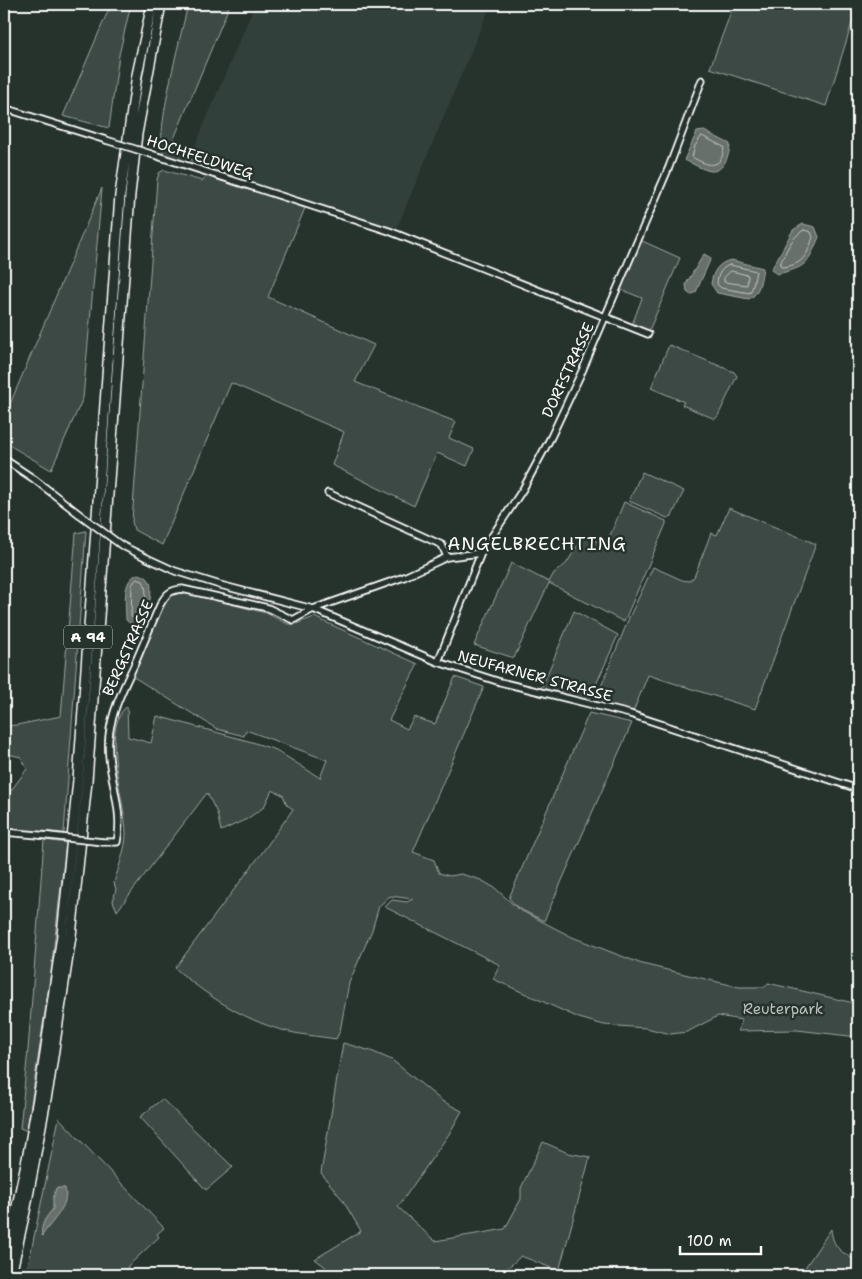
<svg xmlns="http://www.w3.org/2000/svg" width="862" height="1279" viewBox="0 0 862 1279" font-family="'Shantell Sans',sans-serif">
<rect width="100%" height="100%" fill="#26332d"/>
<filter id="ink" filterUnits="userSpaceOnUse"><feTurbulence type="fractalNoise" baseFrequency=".02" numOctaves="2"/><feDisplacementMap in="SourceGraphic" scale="10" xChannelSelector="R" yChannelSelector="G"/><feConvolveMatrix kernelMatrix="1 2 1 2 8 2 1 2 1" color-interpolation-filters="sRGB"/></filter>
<g filter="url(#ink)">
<path fill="#333f3a" d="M255 4H491L396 230 292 197 190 158Z"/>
<path fill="#3e4944" stroke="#9ea4a2" d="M111 4H131L119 55 109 128 63 116Z
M188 4H230L173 141 192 149 188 158 195 161 192 166C184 163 168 161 164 154 153 138 183 28 188 4Z
M734 4H858L826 106 710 68Z
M164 170 202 181 208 176 305 208 268 297 374 345 355 382 456 422 449 438 474 449 467 466 437 453 414 506 332 465 344 432 231 383 162 545 134 530 132 521 157 180 159 173Z
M102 188 83 398 51 470 4 442V418Z
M640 240 680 258 648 333 632 325 642 298 619 289Z
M669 345 734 372 737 376 718 416 715 419 682 405 684 402 651 388Z
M642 472 684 491 672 516 667 518 629 501Z
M624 502 666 521V524L624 622 549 583 514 658 474 645 511 563 549 582 554 573 566 564 584 536 606 545Z
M729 508 816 544 755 709 648 675 633 712 598 704V694L629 618 653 567 682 580 689 581 694 577 711 533 717 535Z
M86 531 64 833 42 831 41 834 4 831V800L27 769 21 757 4 753V726L17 725 61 716 76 533Z
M182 592 266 613 288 624H296L314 617 418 664 389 720 407 729 414 717 435 724 455 677 484 687 413 852 434 860 439 873 450 876 461 874 481 880 495 888 518 909 572 937 642 964 739 987H765L768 983 858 1004V1037L797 1030 738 1031 742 1020 718 1016 687 1032 671 1034 646 1028 604 1025 579 1018 493 979 500 965 385 907 392 900 407 902 413 899 390 896 379 906 372 930 349 983 340 1031 336 1039C318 1036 299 1035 282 1030 244 1020 204 994 175 968L264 850 293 809 287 805 283 795 272 790 264 807 247 819 221 831 217 813 207 793 117 911 113 901 116 889 114 883C118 869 126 848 126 834 126 801 99 730 127 706L128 737 151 743 157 716 252 742 276 750 320 778 327 760 246 730 244 736 217 729 132 676 163 602 173 594Z
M574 611 618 635 590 698 584 701 540 691Z
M589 713 632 723 544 921 518 908 509 898Z
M44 840 66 843 51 971 27 1131 20 1128 28 1050Z
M343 1043 371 1051 392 1060 442 1101 462 1111 449 1134 398 1207 435 1241 505 1229 521 1199V1188L543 1142 568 1153 590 1157 559 1271 521 1256 500 1275H336L315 1259 361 1231 342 1199 321 1173Z
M162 1099 233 1167 206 1190 140 1117Z
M59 1118 164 1228 157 1234 159 1237 127 1267 133 1275H26Z
M831 1229C833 1249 842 1252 858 1262V1275H800Z"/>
<path fill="#67706c" stroke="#a4a9a7" d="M704 131 730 144C730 154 724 172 711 171 703 170 692 163 684 160L697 132Z
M803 224 815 227 819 237C807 265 807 267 777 274L771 270 793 230Z
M704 254 711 258 696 292 691 295 687 292 686 284Z
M731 260 763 268C761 278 760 294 749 299L717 293 711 284C713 271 718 263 731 260Z
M138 574C143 575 148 577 150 582 153 589 148 615 144 621 141 624 137 625 133 626L126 620C126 605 121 580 138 574Z
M56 1188H65C70 1207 51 1221 42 1236 40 1225 46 1217 53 1209V1199Z"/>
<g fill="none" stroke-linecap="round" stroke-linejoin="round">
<path stroke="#c2c6c4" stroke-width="1" d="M702 136 724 147C722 171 707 166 692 157L695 146Z
M804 230 811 232 813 237C807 256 802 266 781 267L780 264C786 252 791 237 804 230Z
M730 265 756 271 753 286 750 293 721 288 717 284C717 275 722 267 730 265Z
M731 271 748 275 747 285 724 282V278Z
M137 579 143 581C149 590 144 606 141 616L135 620 131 617 132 585Z"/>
<g stroke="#fff" stroke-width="9">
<path id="minor" d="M4 108 106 140
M151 154 389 231 648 334
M4 459 34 479 79 514
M328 493 442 545 447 557
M121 545 149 559 175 571 220 585 313 609 438 662 500 682 630 714 858 789
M438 662 481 553 523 489 551 437 583 369 669 167 702 80
M4 832 49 836
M103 842H117C125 808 105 771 109 736 112 709 125 685 136 661 144 642 152 623 160 605 166 594 170 590 182 589L268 608 293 620 313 609 404 577 447 557 481 553"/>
</g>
<g stroke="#fff" stroke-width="12">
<path id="highway" d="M4 1267 28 1154 41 1081 62 935 78 780 120 195 137 75 152 4
M11 1275 26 1207 49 1083 71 936 87 781 130 194 137 134 161 4"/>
</g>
<use href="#minor" stroke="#26332d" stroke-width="5.5"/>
<use href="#highway" stroke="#26332d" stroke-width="9"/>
<g stroke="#fff" stroke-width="9" stroke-linecap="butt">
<path id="minor-bridge" d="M106 140 151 154
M79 514 121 545
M49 836 103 842"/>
</g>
<use href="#minor-bridge" stroke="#26332d" stroke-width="5.5"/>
</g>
</g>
<g text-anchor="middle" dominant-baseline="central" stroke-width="5" stroke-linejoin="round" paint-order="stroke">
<rect fill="#26332d" stroke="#bec2c0" stroke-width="1" x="64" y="625.5" width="48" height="23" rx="4"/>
<g font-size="14" font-weight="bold" fill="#fff">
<text x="88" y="637">A 94</text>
</g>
<g font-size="15" fill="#fff" stroke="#26332d">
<text transform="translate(200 157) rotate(18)">HOCHFELDWEG</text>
<text transform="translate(568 370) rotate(-65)">DORFSTRASSE</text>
<text transform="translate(128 648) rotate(-66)">BERGSTRASSE</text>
<text transform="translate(535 676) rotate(15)">NEUFARNER STRASSE</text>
</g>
<g font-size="15" fill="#bbbfbe" stroke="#26332d">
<text x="783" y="1009">Reuterpark</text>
</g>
<g font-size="18" letter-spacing="1" fill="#fff" stroke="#26332d">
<text x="537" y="544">ANGELBRECHTING</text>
</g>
</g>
<rect width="862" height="1279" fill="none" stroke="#26332d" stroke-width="20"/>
<rect x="10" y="10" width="842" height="1259" fill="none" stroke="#fff" stroke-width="2" filter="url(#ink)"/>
<path d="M680 1246v8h81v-8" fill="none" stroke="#ffffff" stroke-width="2.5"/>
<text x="687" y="1246" font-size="15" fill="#ffffff" stroke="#26332d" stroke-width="4" paint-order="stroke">100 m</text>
</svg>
